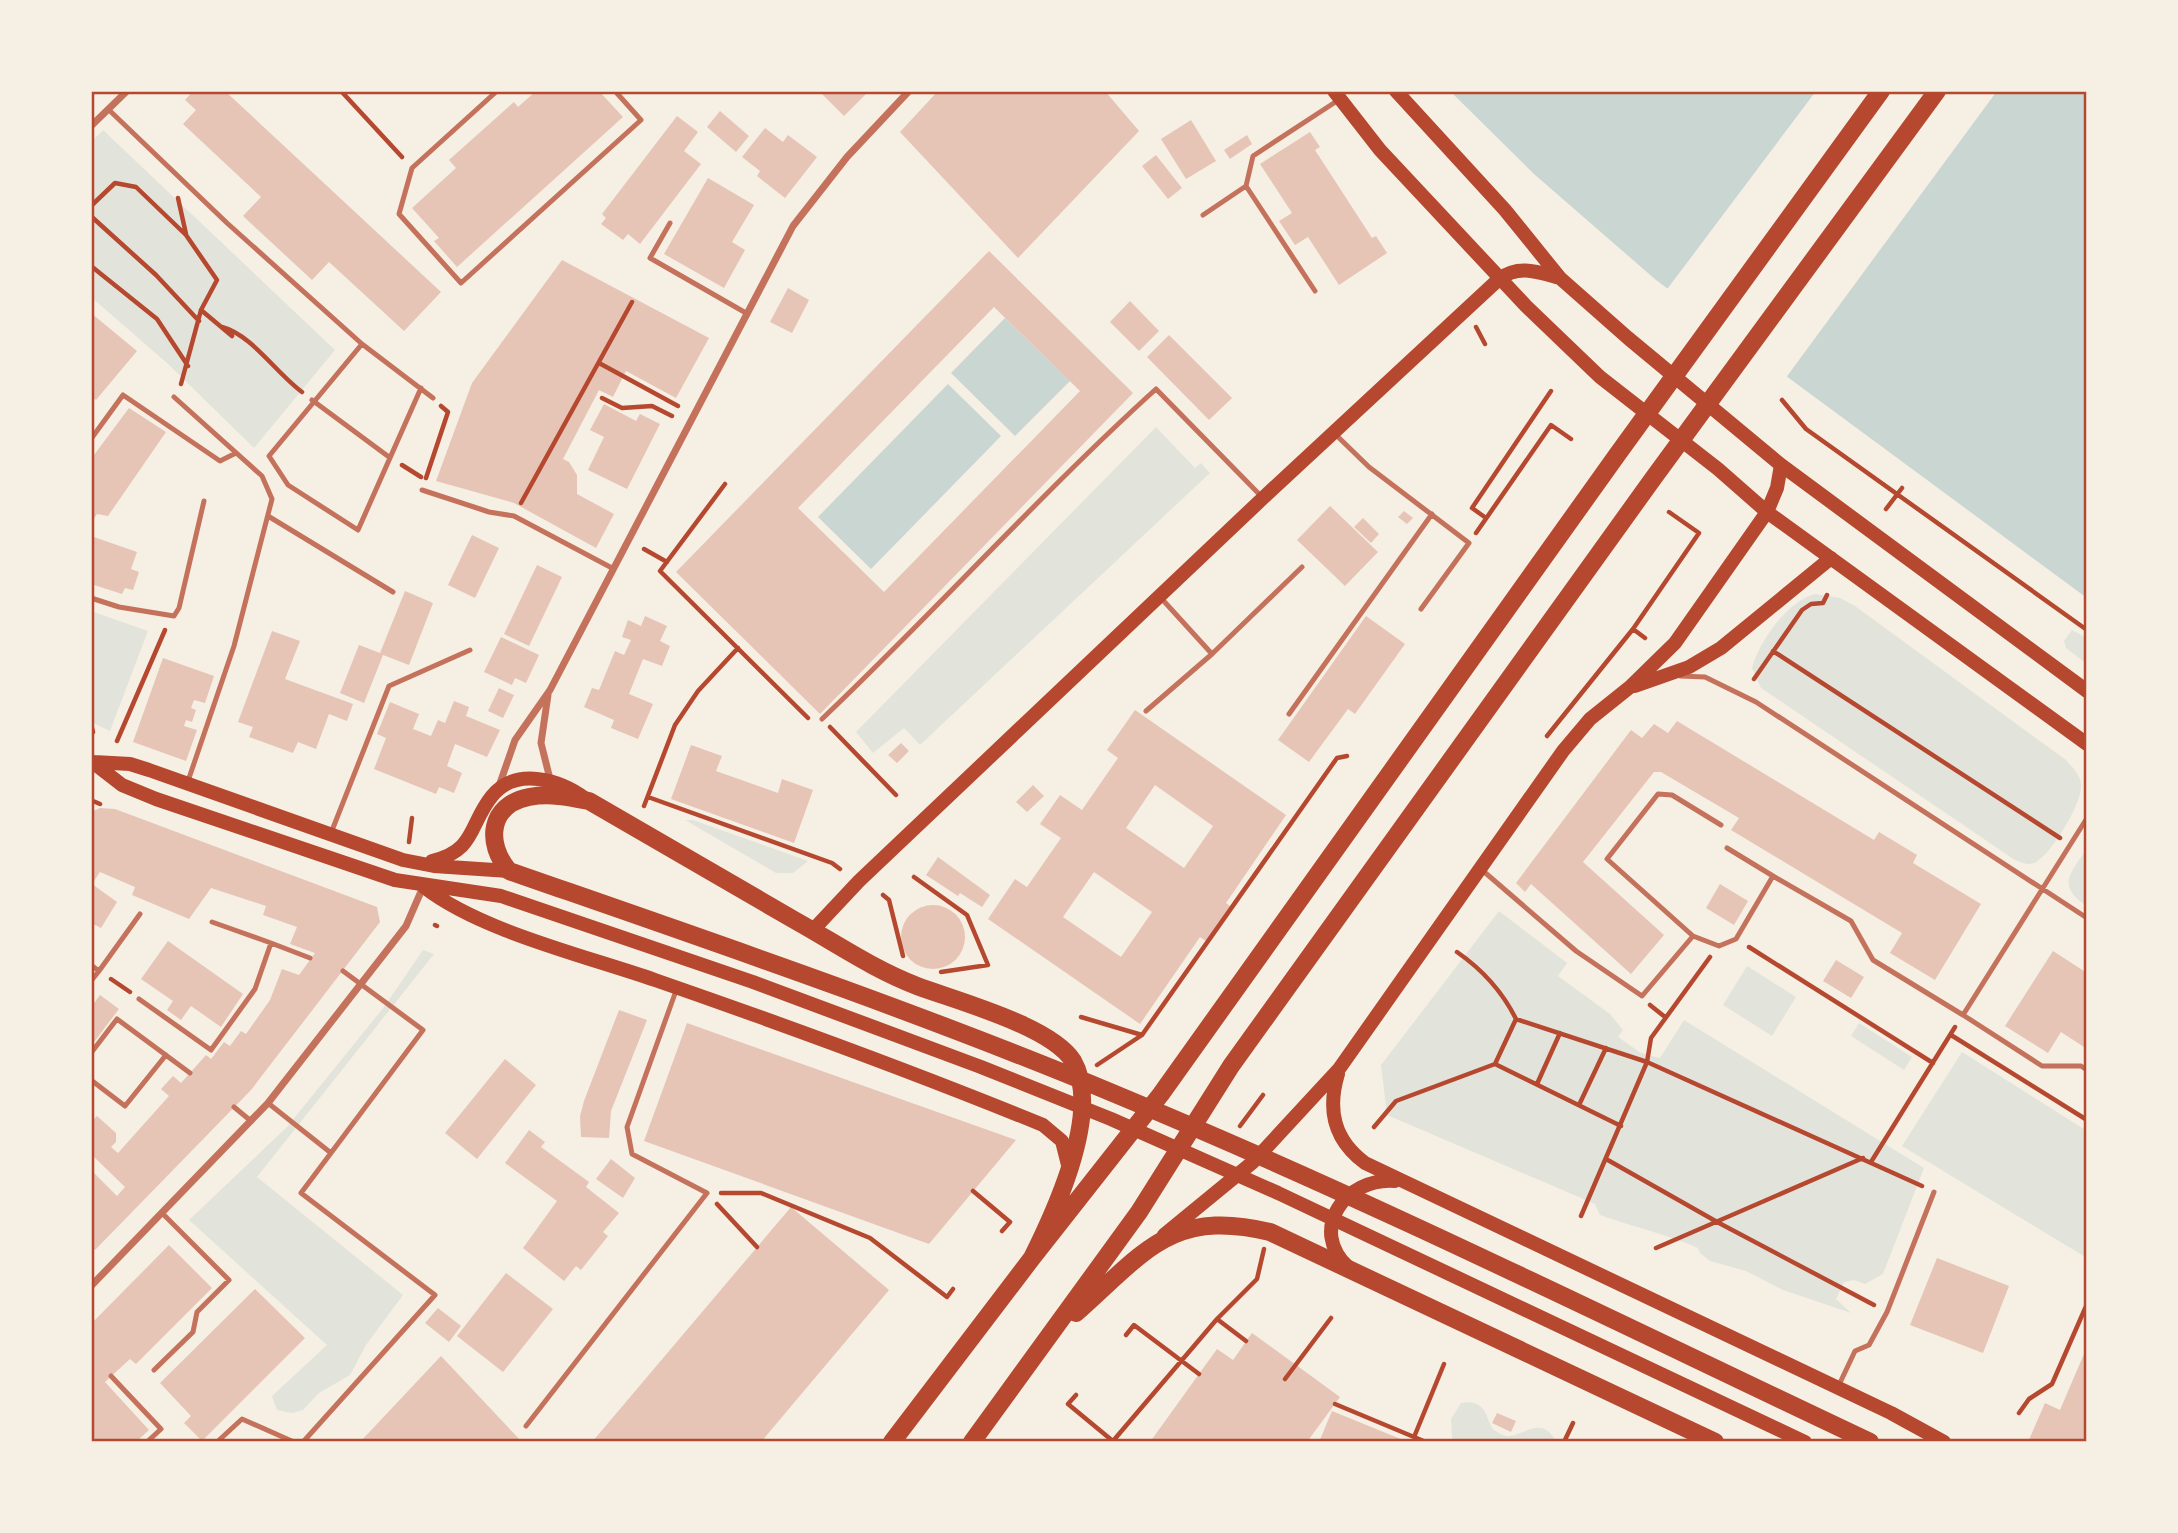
<svg xmlns="http://www.w3.org/2000/svg" width="2178" height="1533" viewBox="0 0 2178 1533" font-family="'Fira Sans Condensed',sans-serif">
<rect width="100%" height="100%" fill="#f6efe4"/>
<path fill="#e2e4dc" d="M103 130 335 350 254 448 167 363 91 297V142Z
M1156 427 1195 468 1201 463 1210 473 920 745 904 728 873 753 856 732Z
M1815 594 1840 598 1855 606 2066 760C2072 767 2079 773 2081 783 2084 801 2052 853 2036 862 2028 866 2023 863 2015 860L1761 688 1752 668C1759 641 1788 601 1815 594Z
M91 611 148 631 110 731 91 722Z
M2072 630 2087 638V664L2066 648 2064 641Z
M685 820H693L808 861 793 873H776Z
M2087 849V906C2056 886 2070 873 2087 849Z
M1499 911 1567 963 1558 976 1610 1014 1623 1030 1618 1037 1641 1053 1660 1058 1684 1020 1924 1168 1883 1274 1865 1284 1854 1280 1844 1282 1836 1299 1851 1313 1783 1290 1746 1271 1710 1261 1700 1253 1698 1248C1666 1234 1633 1227 1600 1215L1595 1204 1387 1115 1381 1065Z
M423 950 434 954 257 1177 403 1295 366 1345 350 1375 319 1393 303 1410 292 1413 277 1410 272 1396 327 1345 189 1220 287 1127 384 1007Z
M1747 966 1796 997 1772 1036 1723 1005Z
M1859 1023 1912 1057 1904 1070 1851 1036Z
M1962 1052 2087 1131V1258L1902 1146Z
M1470 1402C1487 1405 1485 1416 1493 1429 1497 1432 1503 1436 1508 1436 1523 1436 1543 1414 1556 1442H1458L1452 1438 1451 1419 1461 1403Z"/>
<path fill="#c9d6d2" d="M1450 91H2087V598L1656 280 1534 174Z
M1005 318 1070 381 1015 436 951 373Z
M948 384 1001 436 871 569 818 517Z"/>
<path fill="#f6efe4" d="M1816 91H1997L1785 379 1665 292Z"/>
<path fill="#e6c5b7" fill-rule="evenodd" d="M193 91H225L441 292 404 331 329 262 312 280 243 216 261 197 183 124 196 110 185 100Z
M536 91H593L596 94 599 91 623 117 457 267 434 241 439 238 412 208 456 168 449 160 514 102 518 107Z
M819 91H869L844 116Z
M938 91H1105L1139 131 1018 258 900 132Z
M720 111 749 136 736 152 707 127Z
M677 116 698 132 684 151 701 164 640 244 628 234 623 240 601 224 606 218 602 214Z
M1191 120 1216 161 1186 179 1161 139Z
M765 128 783 142 788 135 817 157 785 198 757 176 760 171 742 157Z
M1310 132 1320 147 1315 150 1372 238 1376 236 1387 253 1339 285 1308 237 1295 245 1279 221 1292 213 1260 164Z
M1247 135 1252 144 1230 159 1224 150Z
M1156 155 1182 188 1168 199 1142 166Z
M708 178 754 205 732 242 745 250 724 288 664 254Z
M989 251 1133 393 820 714 676 572ZM994 307 1080 391 884 592 798 508Z
M562 260 709 338 676 398 626 371 613 397 599 390 563 459 569 462 577 475V494L614 514 596 548 514 503 436 481 472 383Z
M788 288 809 300 792 333 770 322Z
M1130 301 1159 331 1139 351 1110 322Z
M91 313 137 351 96 400 91 396Z
M1169 335 1232 398 1209 420 1147 357Z
M604 404 636 421 640 414 660 424 627 489 588 470 604 437 590 430Z
M129 408 166 432 108 516 97 514 91 523V459Z
M1330 506 1378 552 1345 586 1297 540Z
M1404 511 1413 518 1407 524 1398 517Z
M1363 518 1379 534 1371 543 1354 527Z
M472 535 499 548 475 598 448 585Z
M91 536 137 552 131 569 139 572 133 590 125 588 122 594 91 584Z
M537 565 562 577 529 646 504 634Z
M405 591 433 603 409 665 383 655 364 703 340 693 359 645 380 653Z
M645 616 667 626 660 641 670 646 662 666 643 659 629 694 653 704 638 739 611 728 614 720 584 707 592 688 599 690 615 651 624 655 631 640 622 637 628 620 641 626Z
M1366 616 1405 644 1355 714 1348 709 1309 762 1278 740Z
M272 631 300 641 285 679 353 704 347 721 329 714 316 749 298 742 293 753 249 737 253 727 238 722Z
M501 637 539 655 526 683 515 678 512 685 484 672Z
M163 658 214 676 205 703 194 700 191 708 196 710 192 722 186 720 184 726 197 730 186 761 133 742Z
M499 688 514 695 503 718 488 711Z
M454 701 469 707 466 716 500 730 487 757 455 744 447 766 462 773 454 793 439 787 436 794 374 769 386 738 377 734 390 702 419 714 413 729 431 736 438 720 445 723Z
M1135 710 1286 815 1226 903 1230 906 1206 941 1200 937 1140 1024 988 919 1015 879 1027 887 1061 838 1040 824 1060 795 1082 810 1118 758 1107 750ZM1155 785 1213 826 1184 868 1126 828ZM1094 872 1152 912 1121 957 1063 917Z
M1677 721 1874 840 1879 832 1917 855 1913 863 1981 904 1935 980 1890 953 1902 933 1731 830 1739 818 1661 772H1654L1583 862 1664 935 1631 974 1531 884 1525 892 1516 883 1631 730 1642 738 1654 724 1668 733Z
M901 743 909 751 897 763 888 755Z
M691 745 722 756 716 771 778 793 782 779 813 790 794 843 671 799Z
M1033 785 1044 796 1027 812 1016 802Z
M100 808 115 809 377 907 380 922 251 1090 95 1250 91 1246V1170L117 1196 125 1187 91 1154V1122L97 1116 116 1133V1142L111 1147 118 1153 169 1096 161 1089 173 1076 181 1083 206 1055 211 1059 224 1042 230 1046 241 1031 246 1034 270 1000 282 969 299 975 315 953 290 944 297 927 263 915 266 906 211 888 189 919 132 895 135 887 100 872 92 884 117 902 101 928 93 924 91 927V812Z
M938 857 990 895 982 907 960 893 958 896 926 875Z
M1720 884 1748 901 1734 925 1706 908Z
M901 937a32 32 0 1 1 64 0a32 32 0 1 1-64 0Z
M168 941 243 994 221 1027 191 1006 181 1020 167 1010 173 1001 141 979Z
M2053 951 2087 973V1049L2061 1032 2048 1053 2005 1026Z
M1836 960 1864 977 1851 998 1823 981Z
M100 995 119 1009 91 1046V1007Z
M619 1010 647 1020 611 1111 609 1138 581 1137 580 1116 584 1101Z
M687 1023 1016 1140 929 1244 644 1141Z
M505 1059 536 1085 477 1159 445 1133Z
M529 1130 545 1142 541 1147 589 1182 586 1187 619 1213 603 1232 608 1236 581 1270 576 1266 564 1281 523 1248 557 1201 505 1163Z
M611 1159 635 1178 623 1198 596 1179Z
M791 1207 889 1290 761 1442H592Z
M169 1245 212 1288 136 1364 130 1359 105 1382 149 1430 136 1442H92L91 1324Z
M1937 1258 2009 1286 1983 1353 1910 1325Z
M506 1273 553 1309 503 1372 457 1336Z
M255 1289 305 1338 202 1441 184 1423 191 1416 160 1383Z
M438 1308 461 1326 449 1342 425 1323Z
M1252 1333 1340 1397 1307 1442H1150L1217 1349 1233 1360Z
M2087 1347V1442H2028L2045 1403 2060 1410Z
M441 1356 522 1442H360Z
M1332 1411 1408 1442H1319Z
M1497 1413 1516 1421 1511 1432 1492 1423Z"/>
<g fill="none" stroke-linecap="round" stroke-linejoin="round">
<path stroke="#b5482f" stroke-width="4.5" d="M341 91 402 157
M178 198 186 234
M92 205 115 183 136 187 186 235 217 280 201 310 181 384
M93 218 156 275 199 321
M91 266 157 319 188 366
M201 310 232 336
M222 327C252 335 276 373 302 392
M1476 327 1485 344
M599 363 678 406
M602 398 622 408 652 406 672 416
M1782 400 1806 429 2087 630
M402 465 421 477
M426 478 448 412 441 406
M725 484 660 571 808 718
M521 503 632 302
M1886 509 1902 488
M1486 518 1472 508 1551 391
M1476 533 1551 425 1571 439
M644 549 667 562
M1633 629 1645 638
M1773 651 2060 838
M1754 679 1802 610 1811 604 1823 603 1827 595
M91 724 93 732
M830 727 896 795
M1547 736 1633 629 1699 533 1669 512
M117 741 165 630
M648 797 832 863 840 869
M93 801 100 804
M644 806 675 725 698 691 738 648
M409 842 412 818
M914 877 967 915 988 965 941 972
M883 895 889 900 903 956
M435 925 437 926
M1749 947 1933 1063
M1457 952C1483 970 1502 991 1516 1019
M1710 957 1651 1038 1647 1062 1922 1186
M111 979 130 992
M1650 1005 1665 1017
M1081 1017 1142 1035 1332 765 1337 758 1347 756
M1951 1035 2087 1120
M1097 1065 1142 1035
M1537 1084 1560 1033
M1579 1105 1606 1048
M1240 1126 1263 1095
M1374 1127 1396 1101 1495 1064
M1606 1159 1719 1223 1874 1305
M1871 1162 1955 1027
M973 1191 1010 1222 1002 1231
M721 1193H761L870 1238 947 1297 953 1289
M717 1204 757 1247
M1581 1216 1647 1062 1516 1019 1495 1064 1621 1126
M1656 1248 1863 1158
M1217 1319 1246 1341
M1126 1335 1134 1325 1199 1374
M1285 1379 1331 1318
M1076 1395 1068 1404 1114 1442
M1335 1404 1426 1442
M2019 1413 2029 1399 2052 1384 2087 1304
M1113 1441 1217 1319 1257 1279 1264 1249
M1412 1442 1444 1364
M1564 1442 1573 1423"/>
<path stroke="#c5725c" stroke-width="5" d="M497 91 412 168 399 214 461 283 641 120 615 91
M108 109 227 223 362 344 433 398
M1203 215 1246 186
M670 223 650 258 746 313
M1315 291 1246 186 1253 156 1340 99
M362 344 269 456 288 485 358 530 421 388
M174 397 262 476 272 499 234 646 188 781
M312 400 389 457
M1334 433 1369 467 1469 543 1421 609
M91 439 123 395 220 461 236 453
M422 490 489 512 514 516 612 568
M268 516 393 592
M91 598 119 607 174 616 179 608 204 501
M1161 598 1212 654
M1680 676 1705 677 1756 702 2087 918
M1146 711 1212 654 1302 567
M1289 714 1432 514
M822 719C936 611 1040 494 1156 389L1261 496
M1721 825 1672 795 1658 794 1607 859 1693 936 1719 946 1736 939 1773 876 1727 848
M331 833 389 686 470 650
M1482 870 1576 951 1642 996 1693 936
M1773 876 1851 921 1873 960 1963 1015 2087 818
M212 922 271 943
M91 965 99 971 140 914
M91 981 99 971
M139 999 211 1050 255 989 271 943 310 958
M1963 1015 2042 1066H2081L2087 1070
M91 1053 117 1019 190 1073
M91 1080 125 1106 166 1055
M268 1103 331 1153
M234 1107 251 1121
M154 1370 193 1332 197 1312 229 1280 163 1214
M111 1376 161 1429 147 1442
M1838 1387 1855 1351 1869 1345 1887 1312 1934 1192
M526 1426 707 1193 632 1154 627 1127 677 988
M217 1442 242 1419 294 1442
M303 1442 435 1295 301 1193 423 1030 343 971"/>
<path stroke="#c5725c" stroke-width="7" d="M91 126 127 91
M548 695 541 743 551 783
M498 789 515 740 550 690 793 226 847 157 909 91
M91 1286 268 1103 406 926 423 887"/>
<path stroke="#b5482f" stroke-width="14" d="M1334 91 1380 150 1526 306 1600 377 1718 469 1767 512 2087 744
M1396 91 1505 210 1560 278 1628 338 1781 465 2087 691
M1635 686 1689 667 1721 648 1831 558
M91 761 122 785 156 799 395 880 501 896 753 982 981 1067 1111 1119 1278 1193 1805 1442
M94 762 130 764 149 770 403 860 434 866 509 871
M432 861C476 851 469 824 492 796 516 766 561 780 586 799
M424 887C480 931 586 956 655 980 785 1025 916 1073 1043 1125L1062 1141 1068 1165
M813 930 859 881 1263 498 1499 279C1519 264 1538 272 1560 278
M1338 1074C1327 1110 1334 1140 1365 1163L1891 1413 1944 1442
M1164 1235 1253 1162 1339 1069 1563 751 1590 719 1630 687 1675 643 1767 512 1777 488 1781 465
M1348 1267C1308 1230 1345 1177 1395 1181"/>
<path stroke="#b5482f" stroke-width="18" d="M1032 1258C1055 1212 1102 1111 1073 1061 1051 1026 957 1001 917 986 873 969 837 944 796 921 727 881 658 841 589 801 569 797 550 793 529 797 489 805 485 843 509 871 713 942 916 1011 1115 1094 1371 1200 1620 1324 1870 1442
M1076 1313C1144 1253 1171 1208 1270 1232L1715 1442
M892 1442 1032 1258 1161 1094 1617 455 1881 91
M972 1442 1139 1212 1231 1066 1652 480 1937 91"/>
</g>
<rect width="2178" height="1533" fill="none" stroke="#f6efe4" stroke-width="186"/>
<rect x="93" y="93" width="1992" height="1347" fill="none" stroke="#b5482f" stroke-width="2.5"/>
</svg>
